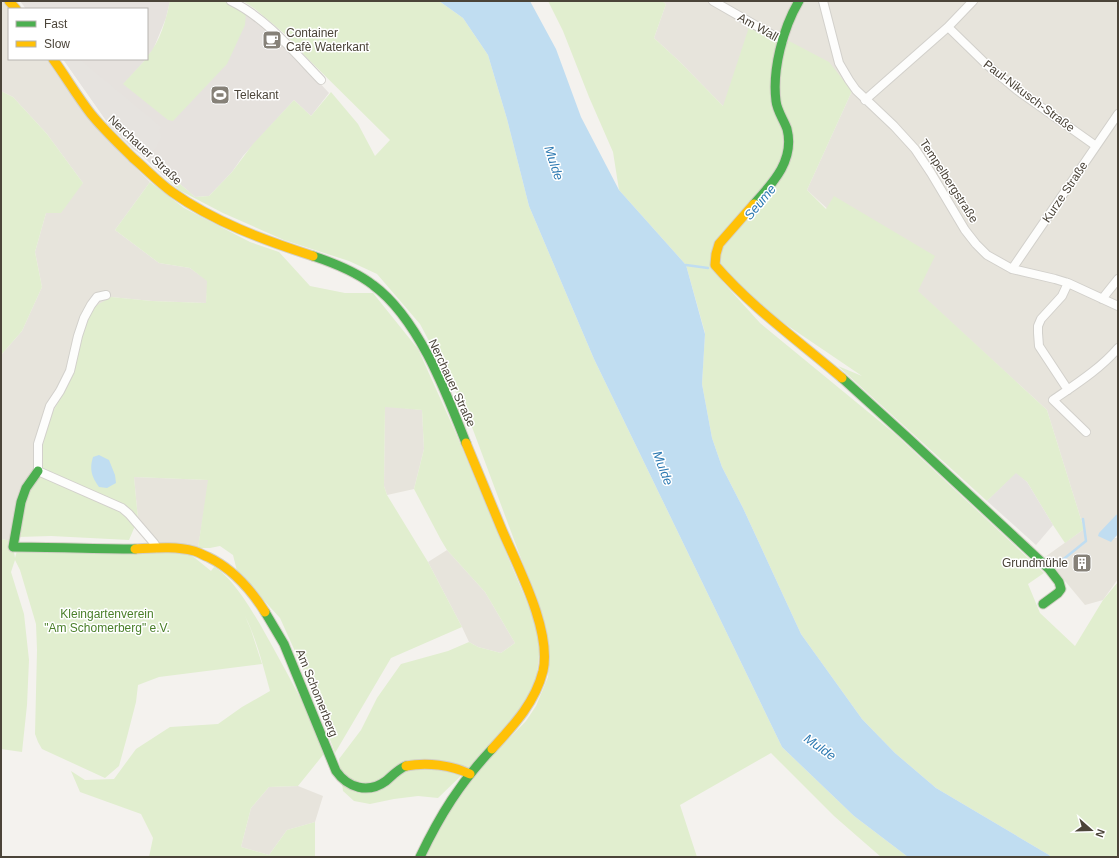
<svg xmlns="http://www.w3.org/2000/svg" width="1119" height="858" viewBox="0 0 1119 858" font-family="Helvetica,sans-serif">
<rect width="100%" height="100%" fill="#f4f2ee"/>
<path fill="#e7e4dc" d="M1 1H4L9 9V59H49L101 133 150 182 115 230 159 263 190 268 208 281 206 303 152 301 111 297 85 320 74 373 50 417 43 445 42 464 37 481 12 541 1 539V355L22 331 42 287 35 252 46 213 83 183 47 134 13 97 1 91Z
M662 1H1118V534L1114 538H1118V579L1103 600 1085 605 1045 557 1084 529 1047 410 807 190 852 91 723 106 679 61 654 38 666 4Z
M385 406 422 410 424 449 414 489 387 495 384 486Z
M134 477 209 480 198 548 157 544 138 519Z
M447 550 485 592 515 643 501 653 478 647 469 642 462 627 428 562Z
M298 786 323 796 315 822 287 830 269 855 241 847 251 808 269 787Z"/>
<path fill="#e6e2de" d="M20 1H170L166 18 153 50 147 57V9H26Z
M246 12 291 52 329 93 311 116 294 100 243 156 232 172 209 196 195 197 180 184 165 177 110 126 63 59H146L124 84Z"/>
<path fill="#e1eecf" d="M170 1H231L246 12 245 25 227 64 173 121 168 120 123 84 146 59H147V57C160 42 166 20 170 1Z
M243 1H439L463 18 488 55 507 119 529 206 594 359 782 747 854 816 908 857H881L834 816 771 753 680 805 697 857H425L451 809 481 767 526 721 536 706 548 677 549 663 544 620 466 411 420 324 377 274 349 261 284 240 223 213 179 190 165 177 180 184 195 197 209 196 232 172 253 144 294 100 311 116 331 92 358 124 375 156 390 140 307 58 286 35 255 9Z
M548 1H662L666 4 654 38 679 61 723 106 751 21 829 62 852 91 807 190 826 209 834 196 935 256 918 291 1047 410 1084 529 1065 543 1053 525 1027 482 1016 474 987 501 838 366 862 376 722 281 760 323 895 434 1044 573 1028 584 1040 613 1075 646 1103 600 1118 582V857H1051L1049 855 936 788 895 753 862 719 801 634 743 508 722 467 712 438 702 384 705 333 686 265 619 190 613 152 589 97 563 31Z
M1 91 13 97 47 134 83 183 61 213H46L35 252 42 287 22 331 1 355Z
M150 182 184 208 250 242 279 252 310 286 345 293H373L418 349 454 429 537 626 540 646 536 684 500 738 438 798 418 796 394 799 370 804 354 801 343 791 339 759 361 730 377 698 401 664 448 651 469 642 478 647 501 653 515 643 485 592 447 550 441 540 414 489 424 449 422 410 385 407 384 486 387 495 428 562 462 627 391 658 335 753 308 680 280 618 237 571 233 555 220 546 210 548H198L208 480 134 477 138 519 129 540 51 536 18 537 28 491 37 481 42 464 43 445 46 427 50 417 74 373 85 320 94 307 111 297 152 301 206 303 207 281 190 268 159 263 115 230Z
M1 539 12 541 15 558 17 551 187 553 195 558 211 571 214 567C234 577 259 622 270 642 290 678 309 714 327 750L298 786 269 787 251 808 241 847 269 855 287 830 315 822V857H149L153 838 141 814 80 792 71 771 85 780 114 779 136 749 170 727 218 724 242 707 270 691C263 666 257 640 245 616L251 630 262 664 159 677 138 685 136 702 127 737 119 766 105 778 42 749 38 742 35 734 37 650 36 624 20 570 15 560 11 572 24 614 29 660 27 705 22 752 1 749Z"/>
<path fill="#e6e3df" d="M63 59H79L161 127 159 129 161 137 157 146 153 150 144 154 140 153 134 150 110 126Z
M1016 473 1027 482 1053 525 1036 545 987 501Z"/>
<path fill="#c0ddf1" d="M439 1H530L556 49 581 117 619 190 686 265 705 334 702 384 712 438 722 467 743 508 801 634 862 719 895 753 936 788 1049 855 1051 857H908L854 816 782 747 594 359 529 206 507 119 488 55 463 18Z
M99 455 109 460 115 475 116 483 107 488 99 487C92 477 89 470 93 457Z
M1118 514V534L1117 535 1111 542 1098 536 1099 533 1116 515Z"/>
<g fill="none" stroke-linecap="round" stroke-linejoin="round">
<path stroke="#c0ddf1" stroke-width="2.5" d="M686 265 708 268
M1055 566 1086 541 1083 519"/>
<g stroke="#d2d0cb" stroke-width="10">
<path id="street" d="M231 1C266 18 294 52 321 80
M713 1 783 41
M823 1 839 63 849 80 856 90 894 126 915 149 931 173 965 230 976 244 987 255 1012 269 1055 279 1068 283 1118 306
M948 27 986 64 1017 90 1096 146
M865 100 948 27 973 1
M1012 269 1118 114
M1068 283 1062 296 1041 319 1038 326V333L1039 346 1068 390
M106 295 97 297 91 305 84 318 78 336 70 371 60 391 50 406 38 444V471L122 508 129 514 154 543 157 548
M1102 299 1118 279
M1086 432 1053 400C1076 384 1100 369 1118 348"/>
</g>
<g stroke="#d3cfc5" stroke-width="11">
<path id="fast" d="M754 204C773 183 795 160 787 129 784 120 777 111 776 101 772 70 783 28 799 1
M313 256C334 263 355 271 373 285 418 318 446 392 466 443
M842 378 907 437 1049 569 1059 582 1061 589 1058 593 1043 604
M38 471 26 488 21 502 13 547C54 547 94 549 135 549
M265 612 284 644 336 771C348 788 368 794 386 781 392 776 398 769 406 766
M420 857C440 815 460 783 492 749"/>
</g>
<g stroke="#d3cfc5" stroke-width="11">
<path id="slow" d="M9 1 16 9
M53 59C66 77 77 96 91 114 104 130 119 144 133 158 146 169 158 182 172 192 214 222 264 240 313 256
M754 204 719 244 716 254 715 265C752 308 799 341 842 378
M466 443C478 472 490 501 502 530 518 567 552 631 543 671 535 703 513 726 492 749
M135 549C155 548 175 546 194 551 198 552 203 555 208 557 233 569 250 588 265 612
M406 766C427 762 451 765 470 774"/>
</g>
<use href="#street" stroke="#fdfdfc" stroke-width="8"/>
<use href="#fast" stroke="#4caf50" stroke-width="9"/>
<use href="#slow" stroke="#ffc107" stroke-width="9"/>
</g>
<defs>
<g id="cafe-square" transform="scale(1)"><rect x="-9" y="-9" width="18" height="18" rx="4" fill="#868178" stroke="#fff"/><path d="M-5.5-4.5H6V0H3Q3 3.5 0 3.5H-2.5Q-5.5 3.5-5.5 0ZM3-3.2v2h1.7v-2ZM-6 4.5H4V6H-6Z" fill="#fff"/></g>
<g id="stadium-square" transform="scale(1)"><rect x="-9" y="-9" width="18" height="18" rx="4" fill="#868178" stroke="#fff"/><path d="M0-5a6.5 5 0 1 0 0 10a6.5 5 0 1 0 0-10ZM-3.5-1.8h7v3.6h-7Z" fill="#fff"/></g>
<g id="building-square" transform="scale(1)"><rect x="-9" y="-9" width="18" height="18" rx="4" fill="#868178" stroke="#fff"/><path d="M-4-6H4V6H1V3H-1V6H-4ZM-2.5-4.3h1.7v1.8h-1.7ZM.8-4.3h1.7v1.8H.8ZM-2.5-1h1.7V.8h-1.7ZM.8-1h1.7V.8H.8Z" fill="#fff"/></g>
</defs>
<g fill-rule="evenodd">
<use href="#cafe-square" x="272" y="40"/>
<use href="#stadium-square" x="220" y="95"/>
<use href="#building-square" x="1082" y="563"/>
</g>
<g text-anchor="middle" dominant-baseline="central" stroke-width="3" stroke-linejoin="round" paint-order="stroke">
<g font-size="12" fill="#4b4439" stroke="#fff">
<text transform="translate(758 27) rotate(29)">Am Wall</text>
<text transform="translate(1029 96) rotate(37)">Paul-Nikusch-Straße</text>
<text transform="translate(145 150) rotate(43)">Nerchauer Straße</text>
<text transform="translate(949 181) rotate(57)">Tempelbergstraße</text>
<text transform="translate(1065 192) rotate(-56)">Kurze Straße</text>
<text transform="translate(452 383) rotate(65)">Nerchauer Straße</text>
<text transform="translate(317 693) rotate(68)">Am Schomerberg</text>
</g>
<g font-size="12" fill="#4b4439" stroke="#fff" text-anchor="start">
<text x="286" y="33">Container<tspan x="286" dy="14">Cafè Waterkant</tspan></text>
<text x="234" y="95">Telekant</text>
<text x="1068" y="563" text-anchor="end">Grundmühle</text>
</g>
<g font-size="12" fill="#4a7f2a" stroke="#fff">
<text x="107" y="614">Kleingartenverein<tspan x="107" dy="14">"Am Schomerberg" e.V.</tspan></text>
</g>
<g font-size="13" font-style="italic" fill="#2e7ab2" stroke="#fff">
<text transform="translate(554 163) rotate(72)">Mulde</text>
<text transform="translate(760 202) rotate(-50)">Seume</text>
<text transform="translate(663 468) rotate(69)">Mulde</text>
<text transform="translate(820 747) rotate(35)">Mulde</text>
</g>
</g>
<rect width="1119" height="858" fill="none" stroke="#4b4439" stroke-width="4"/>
<rect x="8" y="8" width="140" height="52" fill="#ffffff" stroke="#b7b4b0"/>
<rect x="16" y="21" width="20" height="6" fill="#4caf50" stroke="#b7b4b0"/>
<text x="44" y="28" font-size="12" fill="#4b4439">Fast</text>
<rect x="16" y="41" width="20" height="6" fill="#ffc107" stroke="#b7b4b0"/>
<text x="44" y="48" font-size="12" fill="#4b4439">Slow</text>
<g transform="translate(1091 830) rotate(110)" stroke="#ffffff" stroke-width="3" paint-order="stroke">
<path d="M0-3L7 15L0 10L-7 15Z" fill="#4b4439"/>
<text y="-6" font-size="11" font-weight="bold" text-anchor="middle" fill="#4b4439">N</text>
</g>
</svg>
